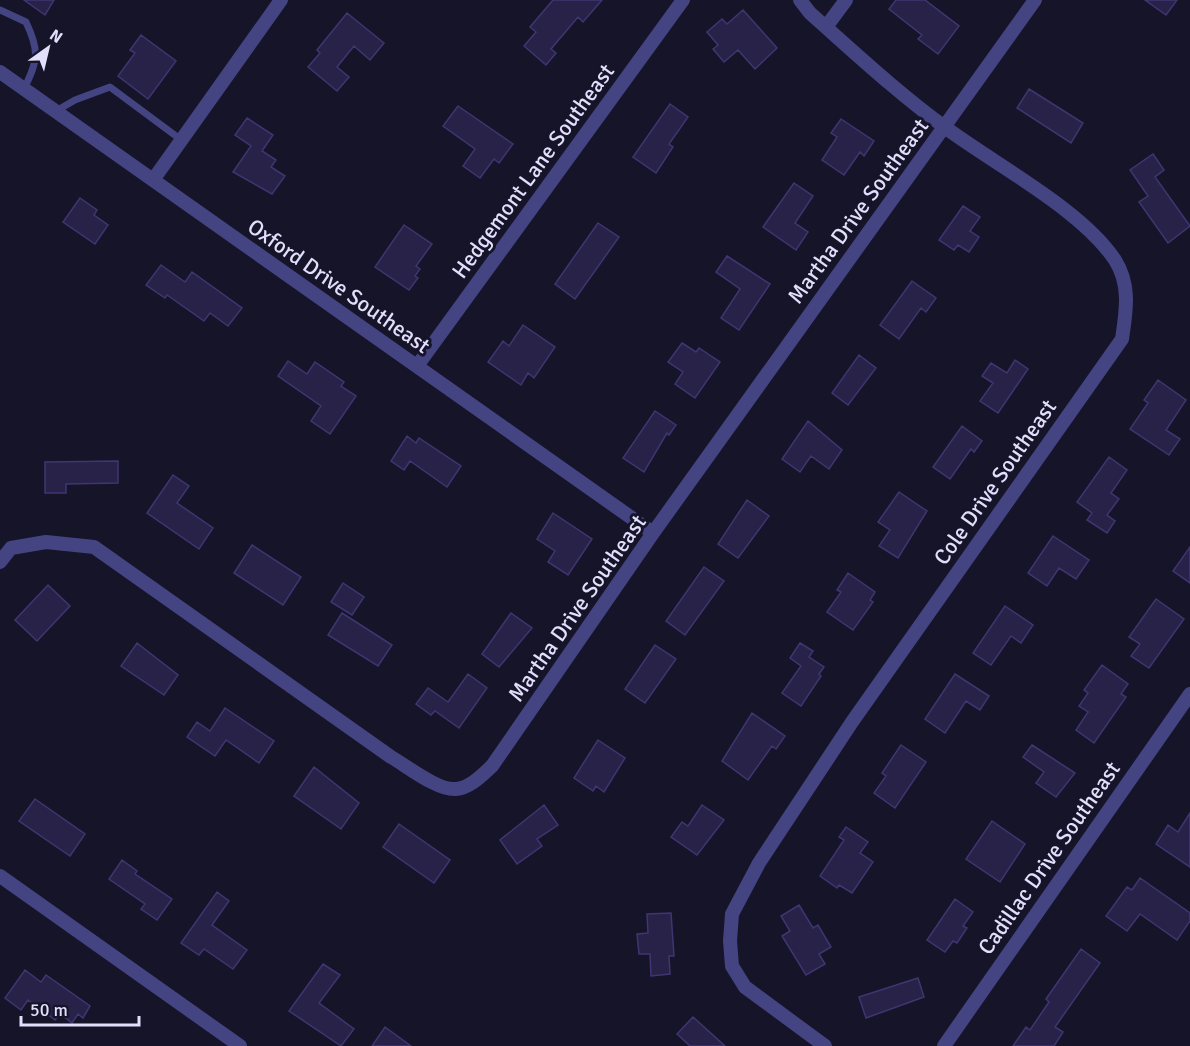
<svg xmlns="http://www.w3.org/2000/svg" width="1190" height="1046" viewBox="0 0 1190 1046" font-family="Signika,sans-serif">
<rect width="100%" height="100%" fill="#161429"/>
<path fill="#282248" stroke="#3f3671" stroke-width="1.5" d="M24 0H54L45 15Z
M553 0H602L583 22 578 17 551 49 556 53 546 65 524 46 536 32 530 27Z
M896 0H925L959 26 938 54 918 39 922 35 889 9Z
M1145 0H1177L1166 15Z
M743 10 777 48 755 69 738 50 724 62 713 49 718 45 707 32 722 19 727 24Z
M347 13 384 43 370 60 354 46 337 67 349 77 337 91 308 67 320 53 317 50Z
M141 35 176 61 148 99 118 76 135 53 130 50Z
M1029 89 1083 123 1071 143 1017 108Z
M670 104 688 117 669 144 673 147 656 173 633 157Z
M458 106 513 144 499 163 494 159 480 178 463 166 475 149 443 126Z
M247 118 273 135 262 151 276 160 271 167 285 176 272 194 233 172 251 146 235 135Z
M841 119 874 141 864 156 860 152 844 175 822 160 837 137 831 133Z
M1153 154 1164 170 1155 177 1190 226 1168 243 1139 202 1148 196 1130 170Z
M794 183 813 196 795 223 808 232 796 250 763 227Z
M80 198 97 210 94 215 108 225 95 244 63 222Z
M963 206 980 217 970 231 979 237 969 252 958 245 954 250 939 240Z
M598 223 619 237 575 299 555 284Z
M404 225 432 244 416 266 420 269 415 276 418 278 409 290 375 267Z
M727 256 770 284 739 330 721 318 740 289 716 272Z
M161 265 185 282 192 272 242 308 228 326 210 313 204 321 167 295 165 298 146 285Z
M912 281 936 298 926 312 921 308 899 339 880 325Z
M523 325 555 347 534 378 528 373 521 385 488 362 503 341 509 346Z
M682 343 696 352 699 348 720 362 695 398 675 384 683 372 668 362Z
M859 355 876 368 848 405 832 393Z
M1015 360 1028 369 998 413 980 401 993 383 982 376 991 363 1007 373Z
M288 361 307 374 315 362 344 382 341 386 356 396 330 434 311 421 321 406 278 376Z
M1158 380 1186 400 1166 430 1180 439 1169 455 1130 429 1148 403 1144 400Z
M655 411 676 425 669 435 667 433 644 472 623 458Z
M808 421 842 450 829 469 811 456 800 472 782 459Z
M962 426 982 441 974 452 971 449 950 479 933 467Z
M407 436 416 443 419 438 461 466 447 487 410 461 404 470 391 461Z
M1109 457 1127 470 1111 493 1119 499 1107 515 1115 521 1107 533 1087 520 1092 513 1077 502Z
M118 461V483L66 484V493H45V462Z
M173 475 189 486 177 503 213 528 199 549 147 513Z
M899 492 927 511 898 558 879 546 890 530 878 522Z
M747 500 769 516 738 558 718 544Z
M553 513 592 539 568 575 548 562 555 551 537 539Z
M1053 536 1089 560 1076 579 1059 568 1047 586 1028 573Z
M252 545 301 577 283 605 234 573Z
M1190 547V583L1173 571Z
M704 567 724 581 685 635 666 621Z
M848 573 875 592 870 600 873 602 853 630 827 612 841 592 837 590Z
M343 583 364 597 352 615 331 602Z
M48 585 70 606 37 641 15 620Z
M1156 599 1184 619 1149 668 1131 656 1140 644 1129 637Z
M1005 606 1033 625 1021 643 1011 636 991 665 973 653Z
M342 613 392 645 378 666 328 635Z
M511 613 532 628 499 667 482 654Z
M137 643 178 675 164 695 121 666Z
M800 643 813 651 809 657 824 667 819 674 821 676 801 706 782 693 801 666 790 658Z
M655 645 676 659 645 703 625 689Z
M1102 665 1128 684 1121 694 1126 697 1094 743 1076 730 1088 712 1079 706 1088 693 1084 690Z
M468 674 487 688 459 728 435 711 431 715 416 704 428 688 448 702Z
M955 674 989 696 980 710 966 701 945 733 925 719Z
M225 708 274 741 259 763 226 740 215 756 187 737 197 722 210 731Z
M752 713 785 736 776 749 772 746 748 780 722 761Z
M598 740 625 758 604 792 596 786 593 791 574 778Z
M901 745 926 762 895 808 874 793 886 776 882 773Z
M1032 745 1075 773 1056 797 1036 783 1044 772 1023 757Z
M314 767 359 803 341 829 294 796Z
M35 799 85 834 70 856 19 821Z
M544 805 558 825 537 839 542 846 517 864 500 840Z
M702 805 724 820 697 855 671 837 682 822 688 826Z
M1190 813V867L1156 844 1168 825 1178 832Z
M992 821 1025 844 1000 882 966 859Z
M399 824 450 860 434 883 383 847Z
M846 827 868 842 860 853 873 862 852 893 839 885 837 888 820 876 844 840 839 837Z
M122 860 137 871 135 874 172 899 157 920 141 909 145 904 109 879Z
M1140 878 1190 913V921L1177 940 1140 914 1127 931 1106 916 1127 887 1132 890Z
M217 892 229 901 212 925 247 950 233 969 204 949 199 955 181 943Z
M955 899 973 912 963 926 967 928 957 943 953 941 945 952 927 940Z
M799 905 813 928 818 925 831 947 819 954 825 964 806 975 782 936 790 931 781 916Z
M671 913 674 956H669L670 974 651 976 650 954H639L637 934 648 933 647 914Z
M1081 949 1100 963 1055 1027 1063 1032 1054 1046H1013L1026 1027 1030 1030 1049 1002 1046 999Z
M323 964 340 975 319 1003 354 1029 341 1046 289 1011Z
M25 970 41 982 46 975 90 1006 83 1018 78 1014 72 1023 60 1014 55 1020 28 1000 21 1010 5 998Z
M918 978 924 997 866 1018 859 997Z
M693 1017 725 1046H690L677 1034Z
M385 1027 411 1046H372Z"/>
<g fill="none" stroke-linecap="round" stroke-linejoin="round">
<path stroke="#444482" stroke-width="7" d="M0 10 26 22C40 52 38 60 24 89
M56 111 75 100 110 87 180 139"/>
<path stroke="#444482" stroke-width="14" d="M800 0 810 13C854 52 899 94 946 128 996 165 1082 210 1115 260 1131 285 1126 312 1122 339L852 722 759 863 732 914 730 941 732 966 745 987 825 1046
M826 27 846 0
M0 72 653 533
M153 180 281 0
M417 366 683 0
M0 562 11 548 46 542 94 547 391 757C407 766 438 791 456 789 470 788 482 775 492 766L653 533 1035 0
M0 876 240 1046
M944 1046 1190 694"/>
</g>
<g text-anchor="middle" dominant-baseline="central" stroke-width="6" stroke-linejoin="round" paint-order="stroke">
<g font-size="22" fill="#e1dffc" stroke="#161429">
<text transform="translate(533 171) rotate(-54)">Hedgemont Lane Southeast</text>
<text transform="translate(858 211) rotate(-54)">Martha Drive Southeast</text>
<text transform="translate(339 286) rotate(35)">Oxford Drive Southeast</text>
<text transform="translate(995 482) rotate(-55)">Cole Drive Southeast</text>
<text transform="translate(577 608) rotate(-55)">Martha Drive Southeast</text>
<text transform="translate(1049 858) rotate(-55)">Cadillac Drive Southeast</text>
</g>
</g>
<g transform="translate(48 48) rotate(34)" stroke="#161429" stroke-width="4.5" paint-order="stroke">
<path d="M0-4.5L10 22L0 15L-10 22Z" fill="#e1dffc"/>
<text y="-9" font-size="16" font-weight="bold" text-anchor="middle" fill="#e1dffc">N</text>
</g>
<path d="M21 1016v9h118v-9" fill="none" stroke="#e1dffc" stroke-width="3"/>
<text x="30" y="1016" font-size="18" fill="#e1dffc" stroke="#161429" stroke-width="4.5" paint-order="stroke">50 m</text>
</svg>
